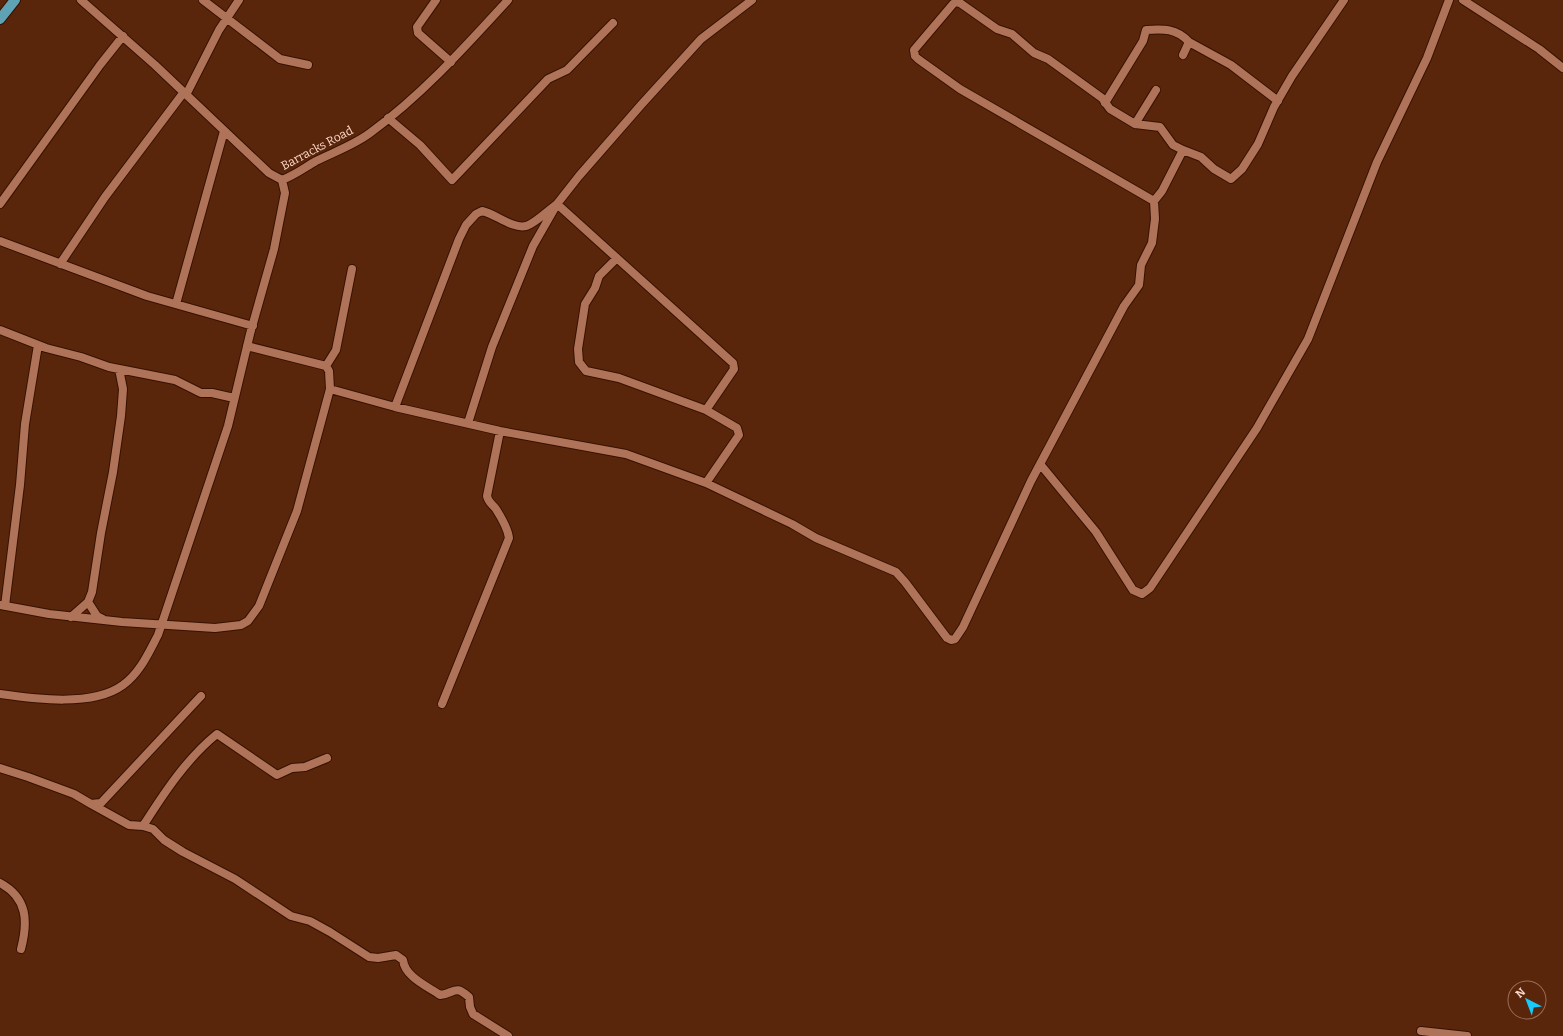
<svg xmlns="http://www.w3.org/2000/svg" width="1563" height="1036" viewBox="0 0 1563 1036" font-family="Bitter,serif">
<rect width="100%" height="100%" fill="#5a260b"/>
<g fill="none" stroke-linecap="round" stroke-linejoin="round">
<g stroke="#371100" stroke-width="10">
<path id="minor" d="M81 0 155 65 269 173 282 180C295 175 304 168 316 161 334 152 354 145 370 133 422 95 465 47 508 0
M203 0 280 59 308 65
M436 0 417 27 418 33 451 62
M1463 0 1539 49 1563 68
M1189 42 1231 65 1278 101
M186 95 219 30 239 0
M1105 103 1143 41 1146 30C1163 29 1176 28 1189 42L1183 55
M388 118 420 145 452 180 548 79 567 70 613 23
M1135 124 1156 90
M1183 150 1201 157 1214 169 1231 179 1242 169 1258 144 1274 107 1292 76 1344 0
M0 204 100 65 123 36
M0 241 147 296 253 326
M616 259 599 276 595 288 585 304 578 349 579 362 586 371 619 378 706 410 737 428 739 435 706 483
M60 264 105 197 184 92
M176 304 224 131
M0 330 46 348 81 357 109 367 175 380 201 393H212L234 398
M247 346 326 366 329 371 330 389 395 407 500 431 626 454 706 483 792 524 816 538 896 572 905 582 947 638 951 640 955 639 963 627 1031 481 1124 306 1139 285 1141 265 1152 243 1155 219 1154 201 1162 191 1183 150 1173 145 1160 127 1135 124 1110 109 1102 98 1073 77 1048 59 1034 53 1012 34 997 29 960 3 956 2 953 4 914 50 915 56 918 59 960 89 1154 201
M326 366 336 350 352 269
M395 407 459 239 466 225 476 214 482 211C496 214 512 229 526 226 533 225 550 209 557 204L733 363 734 369 706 410
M468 423 492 347 533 246 557 204 579 176 641 105 701 39 752 0
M1040 464 1096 532 1133 590 1142 594 1150 588 1257 428 1308 339 1377 162 1427 58 1449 0
M88 602 97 616 103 619
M0 605 49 614 122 622 215 628 241 625 248 621 259 606 297 511 330 389
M5 606 20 485 25 424 38 345
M71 617 88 602 92 592 101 533 113 472 121 416 123 389 119 369
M0 694C35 699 93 707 123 685 140 673 149 652 158 635L228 426 250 334 274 249 285 193 282 180
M442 704 509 538C508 528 501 517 496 509 492 504 488 502 487 496L500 431
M0 768 28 777 74 794 91 804 101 803 201 696
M91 804 129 825 143 826C164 793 187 758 217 734L277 775 292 768 305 767 327 758
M143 826 153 829 164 840 183 852 235 879 291 916 310 921 330 932 369 957 378 958 396 955 403 960C405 977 427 986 440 995 456 993 454 984 469 997L470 1007 473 1014 508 1036
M0 883C28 898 28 922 21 949
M1421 1031 1467 1036"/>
</g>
<g stroke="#371100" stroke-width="12">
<path id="major" d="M0 19 15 0"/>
</g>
<use href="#minor" stroke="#af7359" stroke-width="8"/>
<use href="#major" stroke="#5ea2b4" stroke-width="10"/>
</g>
<g text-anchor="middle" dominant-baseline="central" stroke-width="3" stroke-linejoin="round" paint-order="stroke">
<g font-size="12" fill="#fad8ca" stroke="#5a260b">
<text transform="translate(317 148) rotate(-28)">Barracks Road</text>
</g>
</g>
<g transform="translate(1527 1000) rotate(318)"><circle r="19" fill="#5a260b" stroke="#9a6d57"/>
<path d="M0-3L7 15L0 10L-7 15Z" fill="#18cafc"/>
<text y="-6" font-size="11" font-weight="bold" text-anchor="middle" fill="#fad8ca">N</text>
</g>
</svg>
